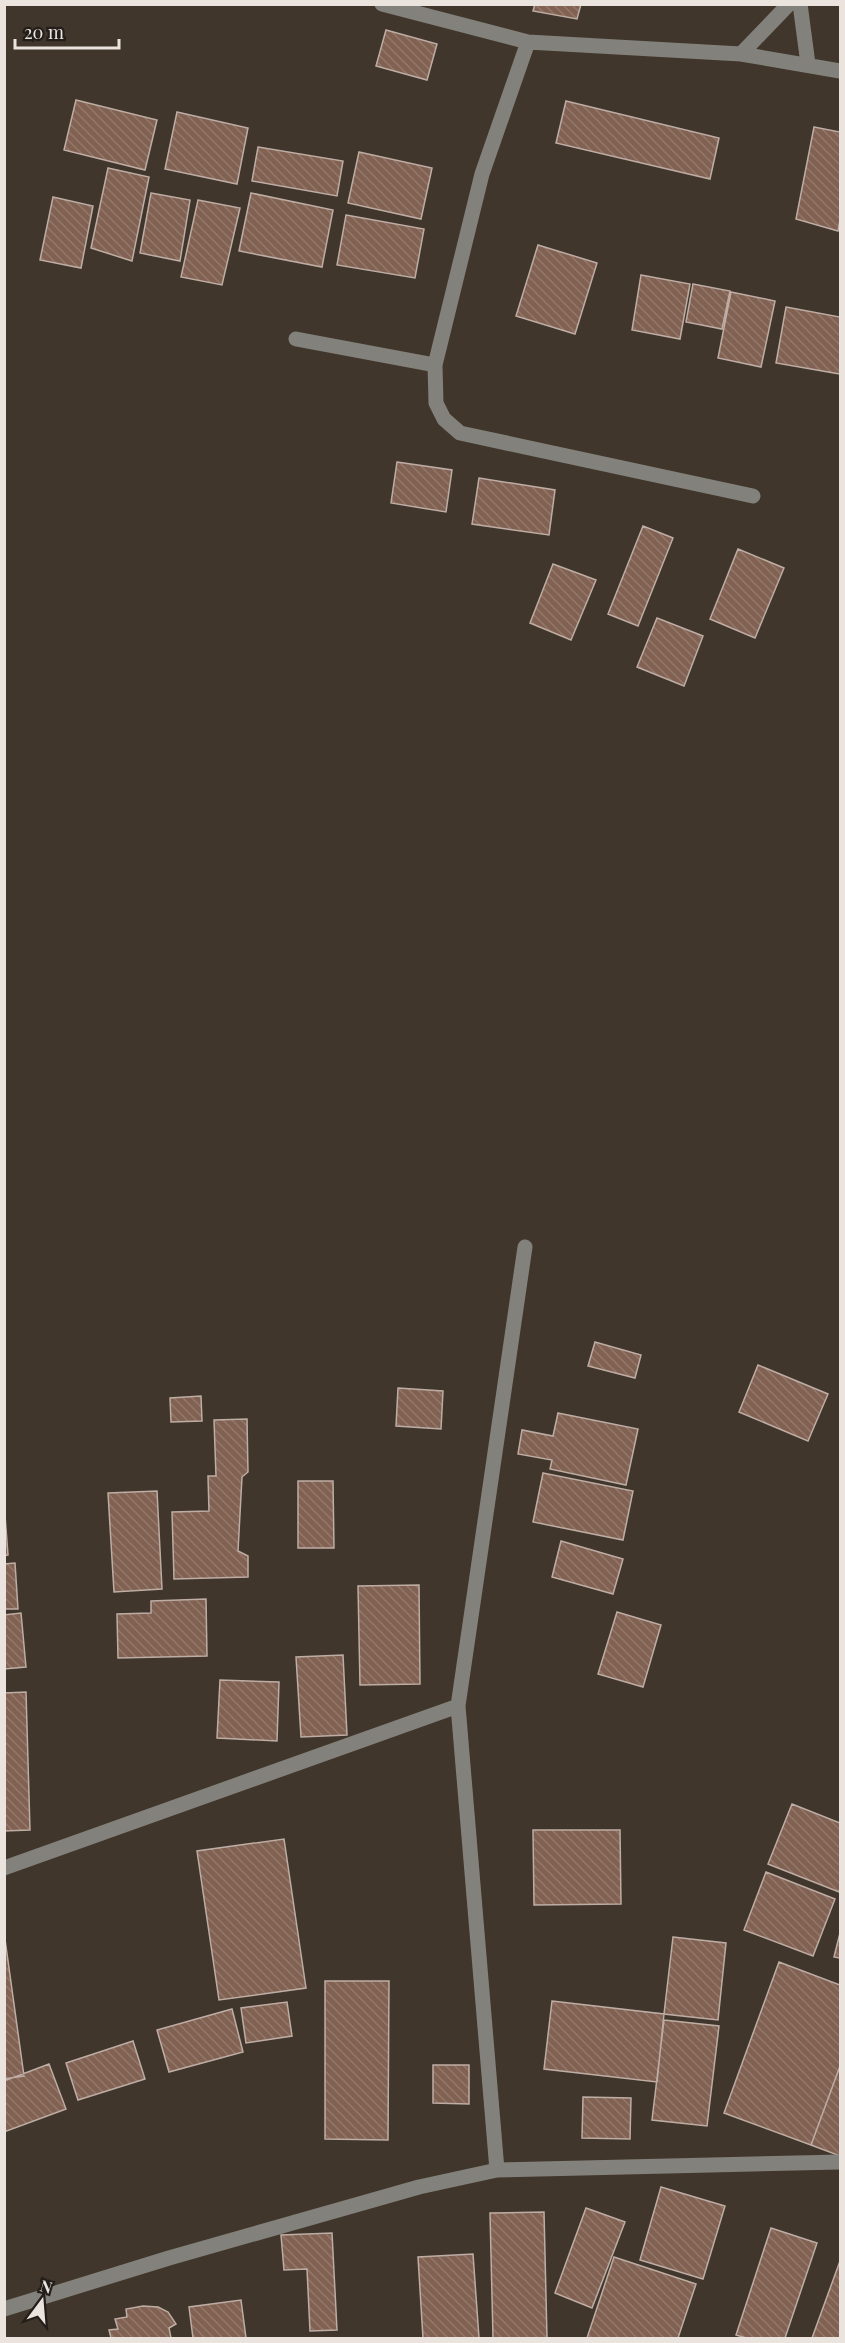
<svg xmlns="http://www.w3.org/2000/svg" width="845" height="2343" viewBox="0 0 845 2343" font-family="'Playfair Display',serif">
<defs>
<pattern id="building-back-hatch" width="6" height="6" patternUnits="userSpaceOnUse" patternTransform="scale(1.5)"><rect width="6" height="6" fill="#816151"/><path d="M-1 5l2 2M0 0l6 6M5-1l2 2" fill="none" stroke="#93786a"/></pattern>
</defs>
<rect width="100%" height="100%" fill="#40362b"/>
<path fill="url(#building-back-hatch)" stroke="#beada5" stroke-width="1.5" d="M535 4H581L577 19 533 11Z
M386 30 437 44 427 80 376 66Z
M76 100 157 120 145 170 64 150Z
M566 101 719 138 710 179 556 143Z
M177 112 248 128 237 184 165 169Z
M814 127 840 132V220L838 231 796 219Z
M258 147 343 161 337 196 252 181Z
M359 152 432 168 421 219 348 203Z
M108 168 149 177 132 261 91 248Z
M151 193 190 200 180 261 140 253Z
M251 193 333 210 322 267 239 251Z
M53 197 93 206 81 268 40 260Z
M198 200 240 208 222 285 181 277Z
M346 215 424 229 415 278 337 265Z
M538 245 597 263 575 334 516 316Z
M641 275 690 284 680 339 632 330Z
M693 284 730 291 722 329 686 322Z
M731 292 775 301 761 367 718 358Z
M786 307 840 317V374L776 363Z
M397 462 452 470 446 512 391 503Z
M479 478 555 490 549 535 472 524Z
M643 526 673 538 638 626 608 614Z
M738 549 784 568 755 638 710 619Z
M553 564 596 580 571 640 530 623Z
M657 618 703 636 684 686 637 667Z
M595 1342 641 1355 635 1378 588 1366Z
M758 1365 828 1394 808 1441 739 1412Z
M398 1388 443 1391 441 1429 396 1426Z
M201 1396 202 1421 171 1422 170 1398Z
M558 1413 638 1429 626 1485 550 1469 552 1460 518 1454 522 1430 553 1436Z
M247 1419 248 1472 242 1477 238 1551 248 1556V1577L174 1579 172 1512 209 1511 208 1476H216L214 1420Z
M543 1473 633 1491 623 1540 533 1522Z
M298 1481H333L334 1548H298Z
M157 1491 162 1589 114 1592 108 1493Z
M4 1502 8 1555 4 1556Z
M561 1541 623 1559 613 1594 552 1577Z
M15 1563 18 1609H4V1564Z
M419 1585 420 1684 360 1685 358 1586Z
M206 1599 207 1656 118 1658 117 1614 151 1613V1601Z
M617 1612 661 1625 643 1687 598 1674Z
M21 1613 26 1667 4 1669V1615Z
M343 1655 347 1735 301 1737 296 1657Z
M220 1680 279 1682 277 1741 217 1738Z
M26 1692 30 1830 4 1831V1693Z
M792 1804 840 1823V1888L839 1892 768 1864Z
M533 1830H620L621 1904 534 1905Z
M284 1839 306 1988 219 2000 197 1851Z
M766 1872 835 1899 813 1956 744 1930Z
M4 1932 24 2076 4 2079Z
M840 1933V1958L834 1957Z
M673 1937 726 1943 718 2020 664 2014Z
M779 1962 840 1985V2066L811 2145 724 2113Z
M325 1981H389L388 2140 325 2139Z
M552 2001 664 2014 657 2082 544 2069Z
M287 2002 292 2036 246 2043 241 2008Z
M232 2009 243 2052 169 2072 157 2030Z
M664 2020 719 2026 707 2126 652 2120Z
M133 2041 145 2079 78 2100 66 2063Z
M49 2064 66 2109 4 2132V2081Z
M433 2065H469V2104L433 2103Z
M840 2066V2156L811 2145Z
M583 2097 631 2098 630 2139 582 2138Z
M661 2187 725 2206 703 2279 640 2260Z
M586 2208 625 2222 592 2308 555 2293Z
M544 2212 547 2338H493L490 2213Z
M771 2228 817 2243 785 2338H746L736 2335Z
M332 2233 337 2330 310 2331 307 2269 284 2270 281 2235Z
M473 2254 479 2338H423L418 2257Z
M614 2257 696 2284 678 2338H587Z
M840 2261V2338H812Z
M241 2300 246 2338H193L189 2307Z
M143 2306 158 2307 168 2312 176 2324 169 2328 171 2338H111L109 2330 118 2329 115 2319 127 2317 126 2309Z"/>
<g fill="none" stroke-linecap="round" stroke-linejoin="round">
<path stroke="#83817b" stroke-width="15" d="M382 4 528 42
M800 4 808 64
M741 54 789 4
M296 339 435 365
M753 496 460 433 444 419 436 403 435 365 482 174 528 42 741 54 840 71
M4 1868 458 1706
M497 2170 458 1706 525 1247
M4 2309 169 2258 419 2187 497 2170 840 2162"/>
</g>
<rect width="845" height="2343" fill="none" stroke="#ebe4de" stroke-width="12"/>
<g transform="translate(42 2301) rotate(16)" stroke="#231e1a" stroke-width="4.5" paint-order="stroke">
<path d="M0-4.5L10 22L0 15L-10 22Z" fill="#ebe4de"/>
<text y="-9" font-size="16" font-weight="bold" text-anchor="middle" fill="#ebe4de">N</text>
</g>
<path d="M15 39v9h104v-9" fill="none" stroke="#ebe4de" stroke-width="3"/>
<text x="24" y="39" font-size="18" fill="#ebe4de" stroke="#231e1a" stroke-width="4.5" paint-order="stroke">20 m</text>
</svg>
